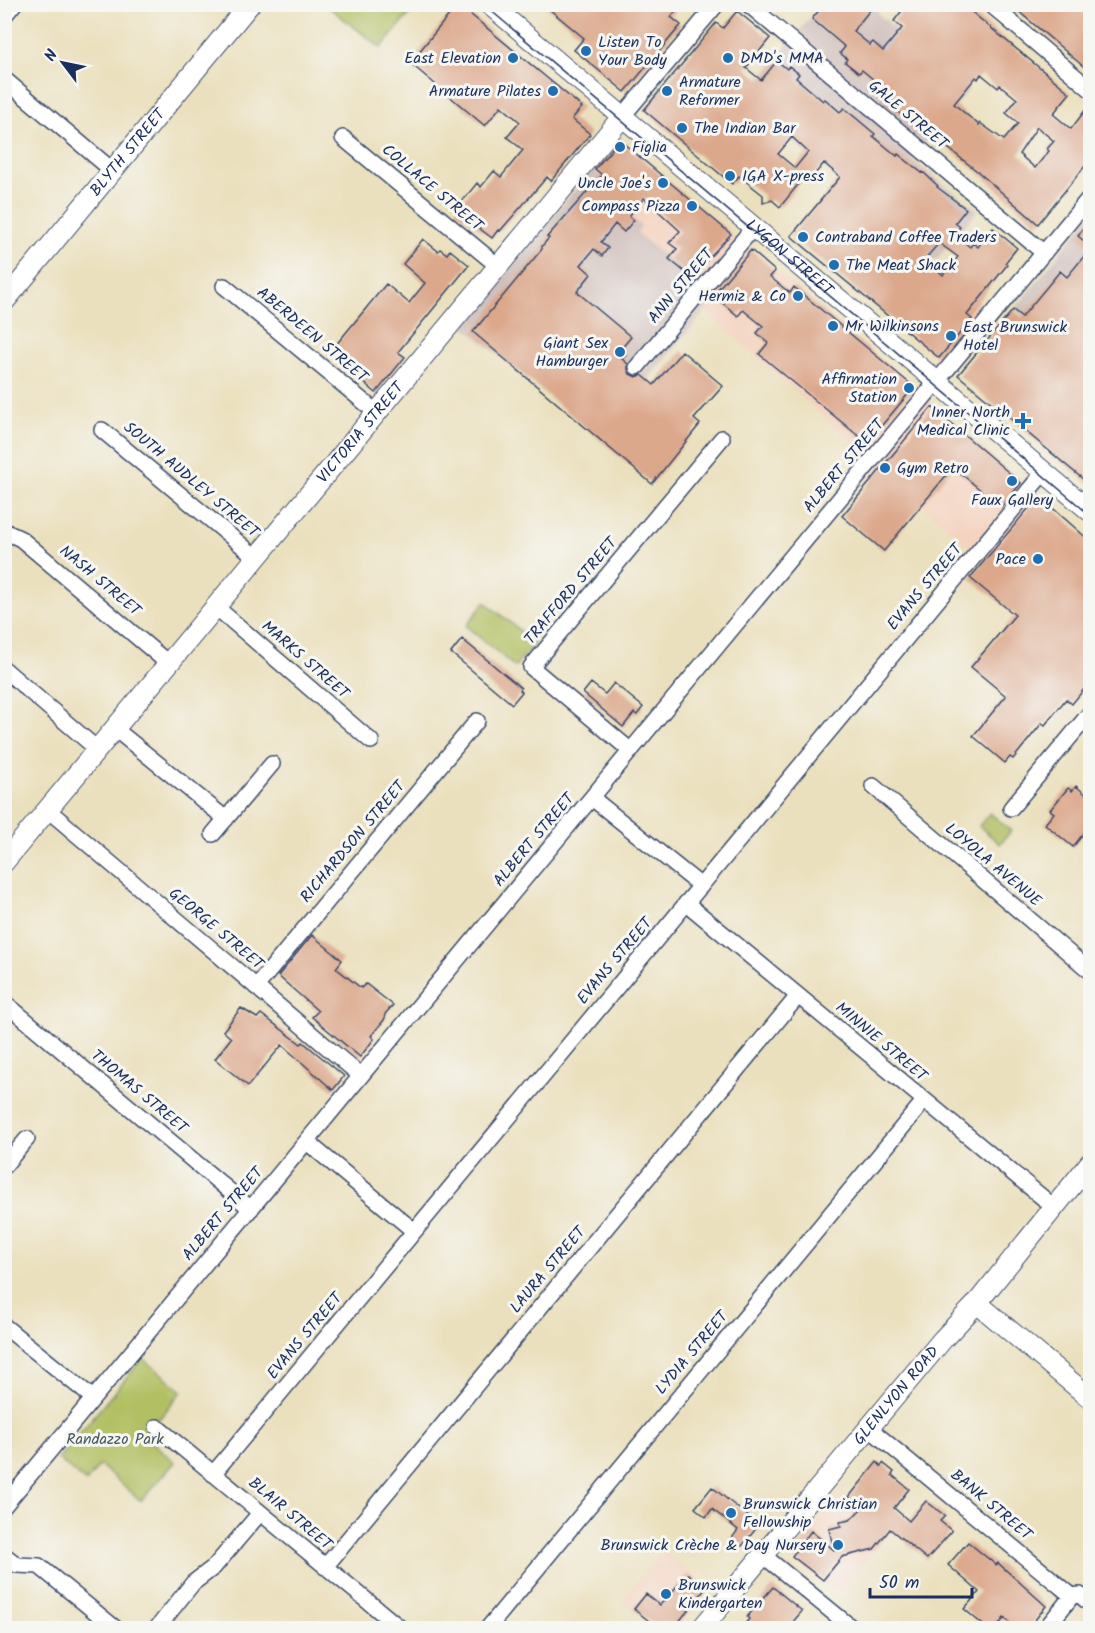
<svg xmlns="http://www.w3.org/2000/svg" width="1095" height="1633" viewBox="0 0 1095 1633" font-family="Kalam,sans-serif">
<rect width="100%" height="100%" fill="#f6f6f2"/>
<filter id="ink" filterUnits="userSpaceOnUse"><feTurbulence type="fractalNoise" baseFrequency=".0167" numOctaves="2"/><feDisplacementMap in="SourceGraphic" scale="12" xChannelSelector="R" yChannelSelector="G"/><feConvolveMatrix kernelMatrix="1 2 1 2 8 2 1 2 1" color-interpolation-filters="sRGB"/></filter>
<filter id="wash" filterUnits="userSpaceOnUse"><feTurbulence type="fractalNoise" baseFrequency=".008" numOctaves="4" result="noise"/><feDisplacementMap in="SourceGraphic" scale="24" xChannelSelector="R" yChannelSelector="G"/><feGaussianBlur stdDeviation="1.35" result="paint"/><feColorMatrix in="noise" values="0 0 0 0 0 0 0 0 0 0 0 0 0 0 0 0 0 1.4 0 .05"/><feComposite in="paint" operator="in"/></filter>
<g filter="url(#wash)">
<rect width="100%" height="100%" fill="#ebe0bd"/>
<path fill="#f4d3c0" d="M618 138 877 356 1090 540V655L705 311 715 299 637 233 612 201 619 191 592 169Z
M959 283 995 313 948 369 913 339Z
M839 1496 887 1535 837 1595 789 1556Z
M662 1550 710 1588 678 1628H658L622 1600Z"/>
<path fill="#d0c0bc" d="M821 5H884L877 13 969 90 911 159 978 210 935 261 742 99Z
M592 169 619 192 612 201 641 226 637 233 715 299 599 438 463 326Z
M1090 215V372L1015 309Z"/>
<path fill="#b2c063" stroke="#667860" stroke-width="1.5" d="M326 5H417L381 48Z
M485 602 535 643 515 667 466 626Z
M990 813 1011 831 1000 844 979 826Z
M143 1358 182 1391 145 1436 175 1462 141 1501 100 1465 86 1482 58 1459Z"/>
<g id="blocks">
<path fill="#dca88c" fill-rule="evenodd" d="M458 4 582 107 572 119 590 134 551 181 547 177 500 231 498 230 492 238 455 210 477 183 481 187 494 171 501 177 523 150 507 137 520 122 501 106 485 126 410 63Z
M543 4H681L671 17 681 25 625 92 574 50 584 38Z
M824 4H864L870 10 853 31 870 45 873 42 883 51 902 28 894 21 907 4H962L1070 93 1053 114 1071 129 1090 104V160L1038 224 977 171 929 133 927 136 880 97 886 90 862 70 859 73 845 62 847 59 840 53 845 47 812 19ZM981 74 998 88 1000 85 1017 99 1006 113 1018 123 1004 140 980 123 979 125 954 104 976 77 978 79ZM1037 127 1054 141 1047 149 1049 151 1035 168 1019 154Z
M1010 4H1090V72Z
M737 11 770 38 746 68 761 80 777 61 787 69 789 66 799 74 796 78 823 101 825 99 840 112 844 108 875 134 873 136 897 156 898 154 922 173 923 172 938 186 937 187 966 209 955 223 960 227 954 234 970 247 973 243 978 247 993 228 1017 248 1005 263 1007 265 967 315 972 319 939 358 791 236 840 177 824 163 810 180 805 176 780 207 772 200 763 203V195L739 176 732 184 644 110 716 23 723 28ZM792 137 808 152 795 168 778 154ZM939 243 958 257 943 275 925 259Z
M622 142 731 234 691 277 669 259 677 249 669 243 680 231 644 198 629 216 634 220 624 232 615 224 601 242 608 248 602 256 594 249 581 265 591 274 577 292 631 337 620 350 626 355 622 359 628 364V370L630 374 636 377 642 375 654 385 682 351 723 386 694 419 700 424 652 484 473 332 542 249V246L549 238 547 237 602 175 595 169 617 143Z
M1090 220V246L1078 236Z
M423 239 438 251 440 249 447 254 450 250 469 265 398 352 405 357 376 393 348 369 353 362 335 346 386 284 409 303 425 283 403 264Z
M1090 249V485L958 375 1013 310 1022 317 1060 271 1067 277Z
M751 250 775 271 770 277 790 293 794 287 914 387 867 443 759 354 768 343 757 333 763 326 743 310 738 316 713 295Z
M932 407 1021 483 1001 507 953 467 884 551 842 516Z
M1039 496 1090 541V682L1072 704 1066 699 1045 725 1042 723 1013 759 1010 757 1005 763 973 736 1006 696 971 667 1015 615 970 578Z
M462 639 521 688 520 690 522 692 512 704 451 653Z
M591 683 605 694 614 683 643 707 637 715 634 713 623 727 583 693Z
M1076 786 1090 798V825L1073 847 1045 824 1054 813 1050 810 1068 788 1072 791Z
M312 935 342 960 336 968 361 988 366 984 393 1005 385 1014 386 1015 384 1020 371 1036 374 1039 360 1057 312 1017 318 1011 278 976Z
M241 1008 257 1018 261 1014 301 1044 303 1042 344 1076 333 1090 282 1045 248 1086 215 1059 231 1038 223 1031Z
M877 1462 881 1466 883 1463 894 1472 892 1475 909 1489 894 1508 909 1521 926 1501 945 1516 940 1521 952 1531 927 1559 890 1529 874 1549 842 1557 823 1580 792 1556 811 1531 834 1550 829 1529 841 1526 840 1522 850 1520 860 1510 850 1502 852 1500 849 1497Z
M712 1487 759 1525 742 1546 732 1538 738 1530 712 1509 706 1517 695 1508Z
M968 1542 996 1565 998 1563 1046 1606 1028 1629H1017L1004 1618 996 1629H988L964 1609 979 1592 948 1565Z
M688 1574 706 1588 673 1629H659L634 1609 646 1594 660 1605Z
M773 1587 802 1611 787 1629H741L749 1619 747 1617Z"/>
</g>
</g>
<g filter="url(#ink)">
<use href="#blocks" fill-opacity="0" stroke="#3a4a6c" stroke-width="1.5"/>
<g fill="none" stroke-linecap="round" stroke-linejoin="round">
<g stroke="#3a4a6c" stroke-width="18">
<path id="minor" d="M748 4 1044 253
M990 4 1090 89
M4 16 14 4
M4 79 113 171
M622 117 717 4
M343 138 498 266
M224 286 376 412
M637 367 753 228
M102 430 257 558
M4 531 21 539 169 664
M216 607 371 741
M4 669 98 750
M115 729 226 819
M631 751 531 667 722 438
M873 786 1090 971
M592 798 701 886
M1011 808 1090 713
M48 810 361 1076
M213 834 272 764
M686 903 1054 1207
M256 987 477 721
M4 1002 251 1209
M307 1142 414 1231
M4 1166 27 1139
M4 1326 93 1398
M157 1427 400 1628
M870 1429 1072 1596 1080 1595 1090 1604
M213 1474 1044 472
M4 1506 1090 197
M4 1555 17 1565 39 1566 115 1628
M764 1556 852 1628
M325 1567 798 996
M157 1628 193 1583 214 1567 260 1513
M488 1628 924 1101
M1046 1628 1072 1596"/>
</g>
<g stroke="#3a4a6c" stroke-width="22">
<g id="tertiary">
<path id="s1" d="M489 4 1090 511"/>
<path id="s2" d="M4 302 250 4"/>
<path id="s3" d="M4 862 622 117"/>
<path d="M977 1303 1090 1398"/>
<path id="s4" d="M702 1628 943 1339 977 1303 1090 1163"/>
</g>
</g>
<use href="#minor" stroke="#fff" stroke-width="15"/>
<use href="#tertiary" stroke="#fff" stroke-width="20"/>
<path stroke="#1b2f5e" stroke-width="1.5" d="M483 4 1090 515"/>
</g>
</g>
<g fill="#1f6fb2" stroke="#f6f6f2" stroke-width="2">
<circle cx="586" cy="51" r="6"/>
<circle cx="513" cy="58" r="6"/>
<circle cx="728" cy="58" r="6"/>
<circle cx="553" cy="91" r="6"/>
<circle cx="667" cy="91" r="6"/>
<circle cx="682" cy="128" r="6"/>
<circle cx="620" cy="147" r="6"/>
<circle cx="730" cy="176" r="6"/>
<circle cx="663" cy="183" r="6"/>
<circle cx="692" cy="206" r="6"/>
<circle cx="803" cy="237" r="6"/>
<circle cx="834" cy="265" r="6"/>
<circle cx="798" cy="296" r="6"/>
<circle cx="833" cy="326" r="6"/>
<circle cx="951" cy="336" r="6"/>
<circle cx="620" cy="352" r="6"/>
<circle cx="909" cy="388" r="6"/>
<path d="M1020 412h6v6h6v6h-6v6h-6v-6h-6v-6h6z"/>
<circle cx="885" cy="468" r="6"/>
<circle cx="1012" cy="481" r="6"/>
<circle cx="1038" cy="559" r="6"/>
<circle cx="731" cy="1513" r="6"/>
<circle cx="838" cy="1545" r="6"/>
<circle cx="666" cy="1594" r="6"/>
</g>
<g text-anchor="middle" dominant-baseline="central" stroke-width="6" stroke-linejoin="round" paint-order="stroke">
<g font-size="16" fill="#1b2f5e" stroke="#f6f6f2" text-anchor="start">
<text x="598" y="42">Listen To<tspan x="598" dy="18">Your Body</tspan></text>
<text x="501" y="58" text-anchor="end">East Elevation</text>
<text x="740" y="58">DMD's MMA</text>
<text x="679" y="82">Armature<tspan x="679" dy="18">Reformer</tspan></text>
<text x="541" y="91" text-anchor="end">Armature Pilates</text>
<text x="694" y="128">The Indian Bar</text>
<text x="632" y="147">Figlia</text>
<text x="742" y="176">IGA X-press</text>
<text x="651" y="183" text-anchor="end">Uncle Joe's</text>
<text x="680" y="206" text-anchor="end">Compass Pizza</text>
<text x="815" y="237">Contraband Coffee Traders</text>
<text x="846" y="265">The Meat Shack</text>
<text x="786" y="296" text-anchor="end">Hermiz &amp; Co</text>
<text x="845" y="326">Mr Wilkinsons</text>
<text x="963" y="327">East Brunswick<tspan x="963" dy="18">Hotel</tspan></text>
<text x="608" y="343" text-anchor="end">Giant Sex<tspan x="608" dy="18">Hamburger</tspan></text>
<text x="897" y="379" text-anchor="end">Affirmation<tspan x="897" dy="18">Station</tspan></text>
<text x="1010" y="412" text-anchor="end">Inner North<tspan x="1010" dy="18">Medical Clinic</tspan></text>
<text x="897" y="468">Gym Retro</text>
<text x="1012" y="500" text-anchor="middle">Faux Gallery</text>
<text x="1026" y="559" text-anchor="end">Pace</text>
<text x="743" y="1504">Brunswick Christian<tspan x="743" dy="18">Fellowship</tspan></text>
<text x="826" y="1545" text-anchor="end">Brunswick Crèche &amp; Day Nursery</text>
<text x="678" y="1585">Brunswick<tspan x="678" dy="18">Kindergarten</tspan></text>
</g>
<g font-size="16" fill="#1b2f5e" stroke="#f6f6f2">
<text transform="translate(908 115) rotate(40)">GALE STREET</text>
<text stroke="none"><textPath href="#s2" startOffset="194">BLYTH STREET</textPath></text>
<text transform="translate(432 188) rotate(40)">COLLACE STREET</text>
<text stroke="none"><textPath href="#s1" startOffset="393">LYGON STREET</textPath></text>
<text transform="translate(681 286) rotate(-50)">ANN STREET</text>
<text transform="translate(312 335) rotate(40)">ABERDEEN STREET</text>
<text stroke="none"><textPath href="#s3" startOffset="558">VICTORIA STREET</textPath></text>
<text transform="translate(844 466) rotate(-50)">ALBERT STREET</text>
<text transform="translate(191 480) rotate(40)">SOUTH AUDLEY STREET</text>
<text transform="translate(100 581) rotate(40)">NASH STREET</text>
<text transform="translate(925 587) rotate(-50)">EVANS STREET</text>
<text transform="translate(571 591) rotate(-50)">TRAFFORD STREET</text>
<text transform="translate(305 660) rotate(41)">MARKS STREET</text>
<text transform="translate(534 840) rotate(-50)">ALBERT STREET</text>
<text transform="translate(353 842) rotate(-50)">RICHARDSON STREET</text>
<text transform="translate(993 865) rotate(40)">LOYOLA AVENUE</text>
<text transform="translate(216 929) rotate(40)">GEORGE STREET</text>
<text transform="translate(615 961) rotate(-50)">EVANS STREET</text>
<text transform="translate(881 1042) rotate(40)">MINNIE STREET</text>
<text transform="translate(139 1092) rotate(40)">THOMAS STREET</text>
<text transform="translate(223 1214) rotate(-50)">ALBERT STREET</text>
<text transform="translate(548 1270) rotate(-50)">LAURA STREET</text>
<text transform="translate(305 1336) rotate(-50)">EVANS STREET</text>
<text transform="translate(692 1353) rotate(-50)">LYDIA STREET</text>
<text stroke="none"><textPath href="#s4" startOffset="303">GLENLYON ROAD</textPath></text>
<text transform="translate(991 1505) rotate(40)">BANK STREET</text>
<text transform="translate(290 1514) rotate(40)">BLAIR STREET</text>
</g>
<g font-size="16" fill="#485a60" stroke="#f6f6f2">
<text x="115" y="1439">Randazzo Park</text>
</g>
</g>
<rect width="1095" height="1633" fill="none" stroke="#f6f6f2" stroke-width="24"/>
<g transform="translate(63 63) rotate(302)" stroke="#f6f6f2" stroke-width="4.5" paint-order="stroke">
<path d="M0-4.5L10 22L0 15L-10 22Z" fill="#1b2f5e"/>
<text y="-9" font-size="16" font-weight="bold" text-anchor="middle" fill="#1b2f5e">N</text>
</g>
<path d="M870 1588v9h102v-9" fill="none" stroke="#1b2f5e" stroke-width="3"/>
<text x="879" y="1588" font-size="18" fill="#1b2f5e" stroke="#f6f6f2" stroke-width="4.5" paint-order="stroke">50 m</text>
</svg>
